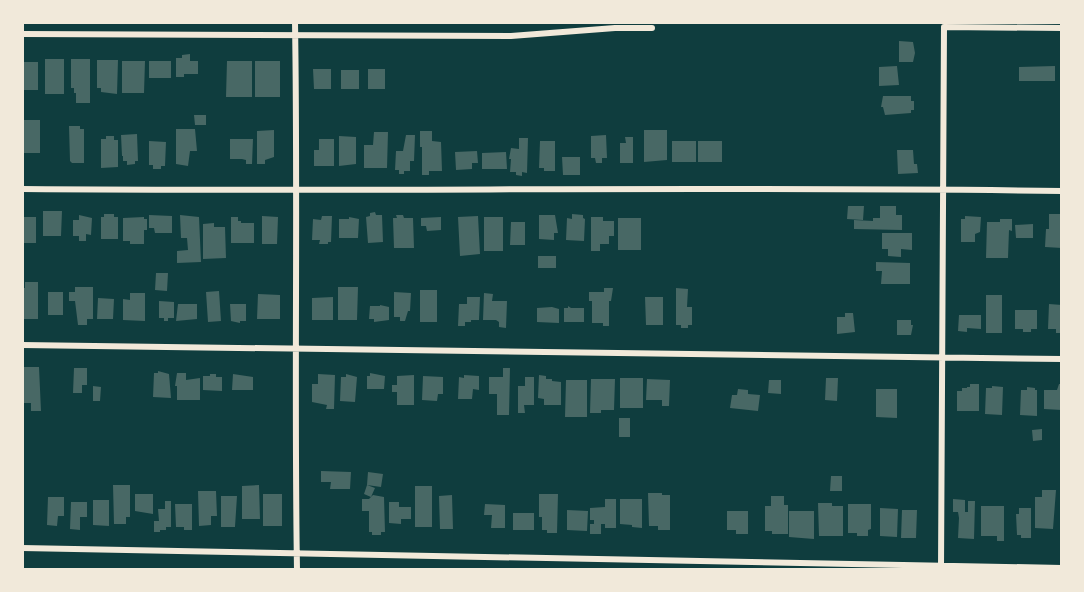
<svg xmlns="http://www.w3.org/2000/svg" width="1084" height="592" viewBox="0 0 1084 592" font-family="Jost,sans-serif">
<rect width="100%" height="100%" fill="#0f3d3e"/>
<path fill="#486865" d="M899 41 913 42 915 53 913 62H899Z
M190 54V61H198V74H184V77H176V58H182V55Z
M45 59H64V94H45Z
M71 59H90V103H76V93H74V88H71Z
M97 60H118L117 94 101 92V88H97Z
M122 61H145L144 93H122Z
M149 61H171V78H149Z
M227 61H252V97H226Z
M255 61H280V97H255Z
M22 62H38V90H22Z
M897 66 899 85 879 86V67Z
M1055 66V81H1019V67Z
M313 69H331V89H314Z
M368 69H385V89H368Z
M341 70H359V89H341Z
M883 96H911V101H914V110H911V113L885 115 883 107H881Z
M194 115H206V125H195Z
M22 120H40V153H22Z
M69 126H80V129H84V163H72L70 161Z
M176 129H195L197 151H190L188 166 176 164Z
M274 130V157L265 160V164H257V131Z
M644 130H667V160L644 162Z
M420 131H432V141L441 142 442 171H429V175H422V147H420Z
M374 132H388L387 168H364V145H373Z
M137 134 138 161H135V164L127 165V161H123V156H122L121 135Z
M406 135H415L414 161H410V171H404V174H399V170H395L396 151H403Z
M606 135 607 158H602V163H596L595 158H591V136Z
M106 136H114V140H118V167L101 168V139H106Z
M339 136 356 137V164L339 166Z
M625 137H633V163H620V143H626Z
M519 138H528L527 173 522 172V176L516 175V172H510L511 159H509L511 148 519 149Z
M230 139H253L252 164H246V160L242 159H230Z
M319 139H334V166H314V150H319Z
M149 141 166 142 165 166H161V169H153V165H149Z
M540 141H555V171H544V168H539Z
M672 141H696V162H672Z
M698 141H722V162H698Z
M897 150H913L914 164H917L918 173 898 174Z
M477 151 478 163H472V169L456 170 455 152Z
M506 152 507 169H482V153Z
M562 157H580V175H563Z
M848 206H864L863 220 847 219Z
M880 206H896V215H902V230L854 229V220L873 221V218H880Z
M43 211H62L61 236H43Z
M375 212 376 215H382L383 242 368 243 366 217 370 216V213Z
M104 214H114V217H118V239H101V217H104Z
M572 214 583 215V218L585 219 584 241 566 240 567 218 572 219Z
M1049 214H1062V248L1045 247 1046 229H1049Z
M79 215 92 218 91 235 86 234V241H79V236H73V220H79Z
M149 215 172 216V233H155L154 228H149Z
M180 215 199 217 201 262 177 263V251L188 250 187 238H181Z
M396 215H403L404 218H413L414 248H394L393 218H397Z
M539 215H555L558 233H554V240L539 239Z
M262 216 278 217 277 244H262Z
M322 216H332L331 242H328V244H319L320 240H312L313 219 321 220Z
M478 216 480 254 460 256 458 217Z
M965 216 981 217 980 232 975 234V242H961V219H965Z
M22 217H36V243H22Z
M144 217V219H147V230H144V244H130V241H123V218Z
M231 217H238V221H241V223H254V243H231Z
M349 217 359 219 358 238H339V219H349Z
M441 217V230L427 231 426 226H421V218Z
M484 217H503V251H484Z
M591 217H603V221H614V236H609V244H600V251H591Z
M618 218H641V250H618Z
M1000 219H1012V231L1009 230 1008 258H986L987 222H1000Z
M511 222H525V245H510Z
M214 223V227H225L226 258 203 259V224Z
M1033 224V238H1016L1015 225Z
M882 233H912V250L901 249V257L888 256V249H882Z
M538 256H556V268H538Z
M876 262 910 263V284H881L882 271H876Z
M156 273H168L167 291 155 290Z
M25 282H38V319H22V288H25Z
M75 287H93V319H87V325H78L75 301H69V292H75Z
M338 287H358L357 320H338Z
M604 288H613L611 301H609V326H603V323H592V301H589V292H604Z
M676 288 688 289 687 307H692V325H688V328H681V325H676Z
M420 290H437V322H420Z
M219 291 221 321 208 322 206 292Z
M48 292H63V315H48Z
M394 292 411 293 410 311H408L405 321H400V317H394Z
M130 293H145V321L123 320V299L130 300Z
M484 293 493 294 492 301H507L506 328 499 327V322L496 320H483Z
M258 294 280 295V319H257Z
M986 295H1002V333H986Z
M333 297V320H312V298Z
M467 297H480L479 320H471V322H465V326H458L459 304H467Z
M645 297H663V325H646Z
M98 298 114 299 113 319H97Z
M159 301 174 302V318H168V321H164V318H159Z
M178 304H197V319L176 321Z
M230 304H246V321H240V323L231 321Z
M1049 304 1062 305V333H1056V329H1048Z
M380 305 389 307V320L374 322V319H369L370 306H380Z
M568 306 571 308H584V322H564V308H568Z
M552 307 559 309V323L537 322V308Z
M1015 310H1037V329H1031V332H1023V329H1015Z
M845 313H853L855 332 837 334V317H845Z
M959 315H981V329L967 328V332L958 331Z
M897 320H911V325H913L911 335H897Z
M23 367H39L41 411H31V403H22Z
M74 368H87V385H82V393H73Z
M503 368H510L509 415H497V394H489V377H503Z
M158 371 169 374 171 398 153 397 154 373H158Z
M177 373H186V380L200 378V400H177V386H175Z
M370 373 385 376 384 389H367V376H370Z
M210 374H216V377H222V391L203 390V376H210Z
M233 374 253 377V390H232Z
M318 374 335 375 334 409H326L327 405 312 402V384H318Z
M346 374 357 377 355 402 340 401 341 377H346Z
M414 375V405H397V392H392V385H397V376Z
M464 375 479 376V390L473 389 472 399H458L459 377 464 378Z
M539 375 546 376V379H552V381L561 382V405H544V399L538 398Z
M423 376 443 377V394H438L437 401 422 400Z
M525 377H534V405H524L525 413H518V386H525Z
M620 378H643V408H620Z
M826 378H838L837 401 825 400Z
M591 379H615L614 410H601V413H590Z
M647 379 670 380 669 406H662V400H646Z
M566 380H587V417H565Z
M769 380H781V394L768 393Z
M970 384H979V411H957V391H962V388H967V387H970Z
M1059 384H1062V410L1044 409V390H1057Z
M93 386 101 387 100 401H93Z
M992 386 1003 387 1002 415 985 414 986 388H992Z
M1027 387 1035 388V390H1037V416L1020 415 1021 390H1027Z
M738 389 748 390V394L760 395 758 411 730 408 732 395H737Z
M876 389H897V418L876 417Z
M619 418H630V437H619Z
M1042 429V440L1033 441 1032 430Z
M321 471 351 472 350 489H330L331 482H321Z
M368 472 383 474 381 487 367 485 375 488 371 497 364 494 367 485Z
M831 476H842V491H830Z
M113 485H130V517H126V524H114Z
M259 485 260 519H242V486Z
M415 486H432V527H415Z
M1042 490H1056L1053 529 1035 528V497H1042Z
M198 491H216L217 516H211V525L199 526Z
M648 493H662V495H670V530H658V526H649Z
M135 494H153V514L135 511Z
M263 494H282V526H263Z
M539 494H558L557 533H547V530H542V517H539Z
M373 495 384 497 385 532H381V535H372V532H369V511H362V499H369Z
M452 495 453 529H440L439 496Z
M221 496H237L235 527H221Z
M771 496H784V505H788V534H772V531H765V506H771Z
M48 497H64V516H58L57 526 47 525Z
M605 499H616V528H605V524H601V534H590V524H594V520H590V508L605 507Z
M620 499H642V528L632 527V525L620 524Z
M953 499 965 500V512H968V501H975L974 539 958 538 959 518 958 512H953Z
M93 500H109V526L93 525Z
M165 501H171V527H166V530H160V532H154V521H159L158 509H165Z
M71 502H87V517H80V530L70 529Z
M389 502H399V507H411V519H401V524L389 523Z
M818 503H832V506H843V536H819Z
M175 504H192V530H184V527H176Z
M485 504 505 505V528H491L492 515H484Z
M848 504H871V529L868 530V536H857V533H848Z
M981 506H1004V541H997V536H981Z
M880 508 898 509 897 537 880 536Z
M1019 508H1031V538H1021V535H1017L1016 514H1019Z
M567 510 588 511 587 531 567 530Z
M902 510H917L916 538H901Z
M727 511H748V534H736V530H727Z
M789 511H814V539L789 537Z
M513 513H534V530H513Z"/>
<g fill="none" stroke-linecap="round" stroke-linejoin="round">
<path stroke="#f1e9da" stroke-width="6" d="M295 22C298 205 294 387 297 570
M22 34 511 36 615 28H652
M22 189C369 192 715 186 1062 191
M22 345 1062 359
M22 548 1062 568
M941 569 944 27 1062 28"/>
</g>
<rect width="1084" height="592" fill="none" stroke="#f1e9da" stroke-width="48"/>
</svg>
